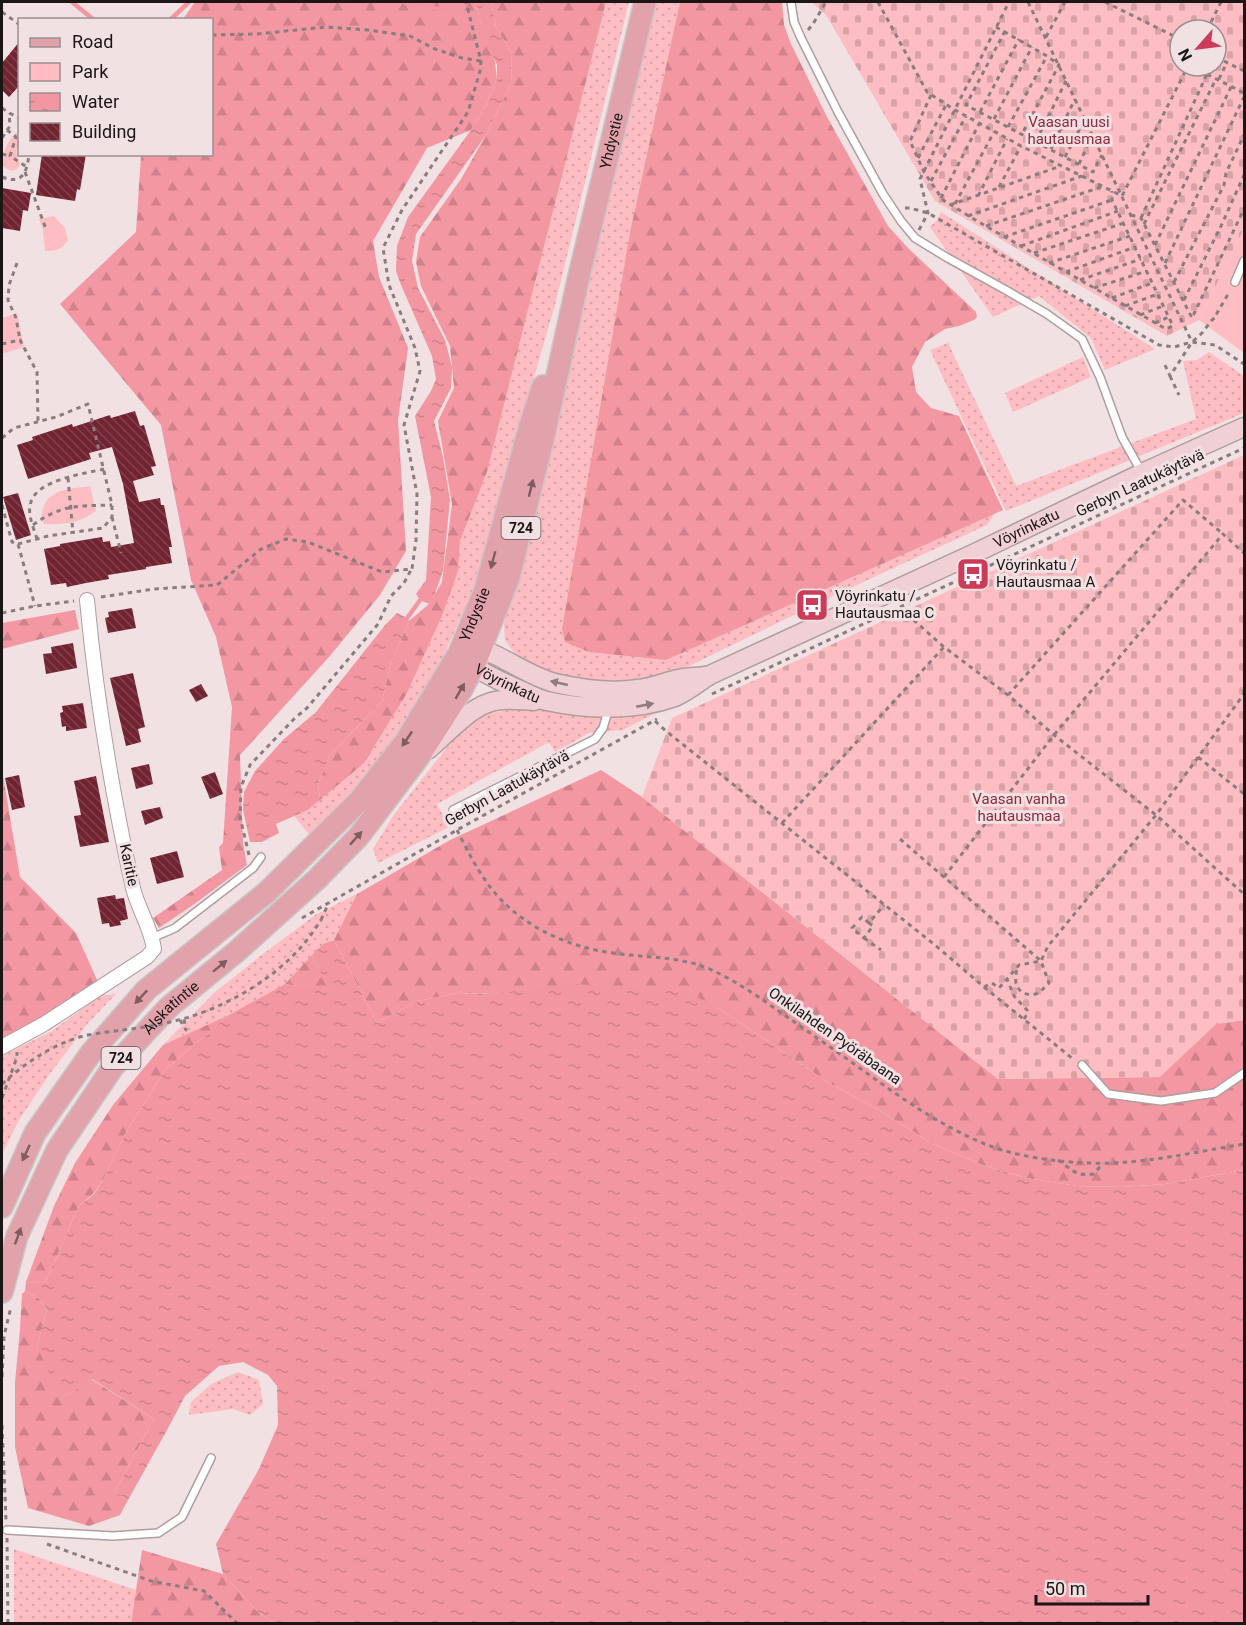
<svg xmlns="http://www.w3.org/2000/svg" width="1246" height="1625" viewBox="0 0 1246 1625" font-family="Roboto,sans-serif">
<defs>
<pattern id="grass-dots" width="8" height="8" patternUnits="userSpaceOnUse" patternTransform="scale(1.5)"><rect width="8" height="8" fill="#fdbdc3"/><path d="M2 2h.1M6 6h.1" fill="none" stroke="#d8a2a7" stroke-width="1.8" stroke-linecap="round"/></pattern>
<pattern id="forest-firs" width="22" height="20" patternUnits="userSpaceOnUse" patternTransform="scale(1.5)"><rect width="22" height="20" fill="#f397a2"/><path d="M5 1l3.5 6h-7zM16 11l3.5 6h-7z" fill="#d0818b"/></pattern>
<pattern id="cemetery-stones" width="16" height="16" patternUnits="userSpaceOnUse" patternTransform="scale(1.5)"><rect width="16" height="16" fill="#fdbdc3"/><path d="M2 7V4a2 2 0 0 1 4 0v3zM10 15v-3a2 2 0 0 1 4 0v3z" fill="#d8a2a7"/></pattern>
<pattern id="water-ripples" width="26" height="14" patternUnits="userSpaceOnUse" patternTransform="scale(1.5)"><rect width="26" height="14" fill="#f297a1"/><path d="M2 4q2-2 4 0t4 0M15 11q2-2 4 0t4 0" fill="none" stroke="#cf818a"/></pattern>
<pattern id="building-back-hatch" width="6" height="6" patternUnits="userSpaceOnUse" patternTransform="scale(1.5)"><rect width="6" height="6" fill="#712332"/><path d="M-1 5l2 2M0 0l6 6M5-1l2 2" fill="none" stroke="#80414d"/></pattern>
</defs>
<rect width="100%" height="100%" fill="#f2e1e2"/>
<path fill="url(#grass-dots)" d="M606 2H629L556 301 472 592 443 657 394 741 344 807 312 838 294 816 308 810 407 693 442 616 458 571 460 541 487 472Z
M654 2H680L630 232 562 629 565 642 666 660 995 513 987 525 835 595 675 673 646 681 608 683 560 677 531 665 514 653 505 640 504 624 547 465Z
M941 212 1155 349 1105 370 1091 338 1039 296 993 317 930 227 937 220Z
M948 343 1016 486 1196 419 1183 361 1197 360 1209 352 1244 376V413L1006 511 930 350Z
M1083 357 1091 377 1013 412 1005 393Z
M665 708 623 730 589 733 555 752 549 742 437 804 449 827 378 863 373 849 393 816 459 732 476 720 491 713 508 710 542 709 582 713Z
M357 894 334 940 323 944 285 984 229 1015 163 1045 215 992 259 957 315 915Z
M116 994 88 1023 49 1075 19 1120 2 1154V1056L52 1031 88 1005 98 996Z
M238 1372 259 1380 263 1404 250 1415 233 1409 189 1415 191 1402 211 1384Z
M14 1549 136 1590 131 1623H14Z"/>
<path fill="url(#forest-firs)" d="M195 2H476L480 21 494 54 497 79 485 108 471 130 427 148 373 241 379 277 408 348 398 420 406 551 380 595 329 657 240 755 243 843 247 865 193 905 159 928 153 918 222 870 219 847 223 843 232 707 216 637 191 580 161 425 60 304 136 232 141 155 212 154V20L183 19Z
M491 2H606L487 472 460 541 458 571 442 616 407 693 364 763 308 810 320 798 318 784 330 755 382 701 391 662 409 621 429 604 442 582 452 504 438 421 454 388 450 346 421 286 416 262 420 237 461 179 486 135 511 83 512 54 496 27Z
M680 2H782L784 25 791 44 827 117 888 226 908 248 976 312 977 317 974 320 959 326 945 329 925 342 912 367 916 392 931 408 959 416 1003 510 666 660 589 652 565 642 562 629 630 232Z
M75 610 79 629 2 649V623Z
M2 770 20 877 76 933 98 982 42 1018 2 1038Z
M601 770 642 797 998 1079 1159 1077 1216 1024 1244 1020V1170L1165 1184 1121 1187 1077 1186 1026 1178 982 1165 933 1144 882 1112 829 1083 715 1006 492 994 458 993 418 1001 377 1023 334 940 357 894 450 840Z
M312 955 331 991 285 984Z
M229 1015 166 1069 125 1134 104 1178 94 1193 79 1206 46 1281 36 1283 26 1282 54 1206 75 1163 113 1105 163 1045Z
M25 1291 40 1299 47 1310 37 1346 66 1396 91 1379 154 1419 115 1491 128 1500 120 1515 89 1526 28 1508 15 1447V1382L20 1329 22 1294Z
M142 1550 223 1574 257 1611 274 1623 131 1624Z"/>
<path fill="url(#cemetery-stones)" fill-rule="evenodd" d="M811 2H1244V229L1199 320 1167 336 935 201 826 15ZM1180 30H1216V66H1180Z
M1244 455V1020L1216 1024 1160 1077 998 1079 642 797 672 718Z"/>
<path fill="#fdbdc3" d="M17 132C22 143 15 145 17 155 17 158 19 161 20 164L17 169 11 171C10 170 3 167 2 166 0 156 9 138 17 132Z
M54 216 65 228 68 240C61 250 57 251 45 251L43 229 39 219Z
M1244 229V353L1199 320Z
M17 313 24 347 4 353 2 348V318Z
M90 486 96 511C80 523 64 525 44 524 41 518 41 513 44 506 51 488 73 489 90 486Z"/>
<path fill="url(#water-ripples)" d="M476 2H491L496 27 512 54 511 83 486 135 416 234 412 261 418 288 445 340 452 367 451 388 434 421 443 457 450 500 443 571 434 596 429 604 420 600 416 594 426 580 431 497 415 416 431 391 436 379 432 356 401 285 396 271 397 246 408 217 471 130 485 108 497 79V65L480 21Z
M397 613 407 618 409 621 391 662 382 701 330 755 318 784 320 798 308 810 276 824 279 833 262 842H250L243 810 244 792 255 771 284 739 316 712 386 624Z
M334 940 377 1023 418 1001 458 993 492 994 575 984 687 992 715 1006 829 1083 882 1112 933 1144 982 1165 1026 1178 1077 1186 1121 1187 1165 1184 1244 1170V1623H274L257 1611 223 1574 216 1544 258 1471 278 1425 277 1386 268 1375 243 1362 219 1366 185 1396 167 1430 128 1500 115 1491 154 1419 92 1379 66 1396 48 1371 37 1346 47 1310 40 1299 25 1291 26 1282 36 1283 46 1281 79 1206 94 1194 104 1178 125 1134 166 1069 229 1015 285 984 330 990 312 955 323 944Z"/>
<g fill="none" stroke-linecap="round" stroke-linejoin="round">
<path stroke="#f297a1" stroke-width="4.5" d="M72 2 94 20
M404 2 484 18
M170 20 189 2
M405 621 423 596"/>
</g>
<path fill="url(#building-back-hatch)" d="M20 41V85L9 97 2 90V63Z
M42 154H86L80 190 77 189 75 201 36 195Z
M2 188 31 193 28 211 23 210 20 231 2 228Z
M135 411 140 426 144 425 156 466 151 467 154 475 133 481 139 502 160 498 161 505H164L172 547H169L172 563 146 567V569L108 575 109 579 86 583 67 587 66 583 51 585 44 549 60 546V544L102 537 103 542 110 541 111 547 134 543 123 484 112 447 89 453 91 459 28 479 17 445 33 440 32 437 72 424 73 427 110 415 111 418Z
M18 493 31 535 16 540 3 497Z
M132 608 136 628 108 633 105 618 109 617 108 612Z
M73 643 77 668 46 674 43 654 52 653 51 647Z
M133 673 145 727 138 729 141 742 126 746 110 678Z
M201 684 208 696 196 702 189 690Z
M83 703 87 728 66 731V726L62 727 60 713 63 712 62 706Z
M149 764 153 784 136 789 131 768Z
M215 772 223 794 210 799 201 777Z
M19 775 25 807 12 810 5 778Z
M96 776 109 842 80 847 74 816 81 815 74 781Z
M160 807 163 818 145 825 141 811Z
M177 851 184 877 157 884 150 858Z
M115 895 116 899 124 898 128 919 120 921 121 925 110 927 109 923 102 924 97 898Z"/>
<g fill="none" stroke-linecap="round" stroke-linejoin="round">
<g stroke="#ae9e9f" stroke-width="10">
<path id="service" d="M791 2 794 22 801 38 838 112 883 194 901 221 915 238 946 257 1004 289 1047 314 1082 339 1100 377 1122 437 1141 471
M1235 282 1244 261
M453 810 595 739 603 728 609 708
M152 938 175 928 253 868 261 857
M1082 1065 1108 1094 1161 1101 1215 1093 1244 1073
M7 1530 113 1536 158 1533 182 1517 211 1458"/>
</g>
<g stroke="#ae9e9f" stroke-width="16">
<path id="minor" d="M2 1047 44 1024 147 957 154 949C151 927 138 909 133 888 112 793 96 697 87 600"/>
</g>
<g stroke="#ae9e9f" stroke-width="21">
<g id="secondary">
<path id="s1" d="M710 675C700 677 689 677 678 679 665 682 651 688 638 689 611 693 581 689 555 683 525 675 501 653 470 646L459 653C473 669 494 678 513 687 524 691 536 699 547 701 588 710 635 711 675 697 687 692 699 682 710 675L973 554 1142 473 1244 427"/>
<path d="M429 749C444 736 469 709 488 703 502 698 519 700 534 701"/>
</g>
</g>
<g stroke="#c8c7c7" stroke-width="24">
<g id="primary">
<path id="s2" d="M2 1207 35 1133 91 1053 146 990 267 892 360 800 406 741 459 653 485 590 530 426 543 386"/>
<path id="s3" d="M2 1292 17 1236 57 1150 113 1067 169 1007 236 952 316 880 359 836 418 758 462 689 474 666 509 577 544 435 578 280 645 2"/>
</g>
</g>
<path stroke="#897d7e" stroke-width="3" stroke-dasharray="4.5 4.5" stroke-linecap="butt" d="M878 2 927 92 955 110 1021 146 1122 196 1188 66
M1028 2 1192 342
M1105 2 1180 39
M2 12 20 25
M996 27 1047 56 1059 65 1022 134
M808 30 813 24 826 2
M1207 30 1221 2
M1005 31 966 105 1093 172 1102 155
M212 35 257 34 326 27 368 30 410 36 435 49 462 58 481 61
M1046 37 1065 2
M1216 57 1244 71
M1191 66 1244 93
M1219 79 1227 62
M931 95 910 141 924 172 943 200 977 221 1166 329 1173 326 1112 200V191
M2 108 9 113 20 118
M980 112 1019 39
M994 119 1032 47
M1008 127 1047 56
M7 130 16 137 10 156 27 167
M2 138 10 126 9 113
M1036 141 1066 81
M1051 149 1075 99
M2 154 10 156
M1065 157 1085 119
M918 158 946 105
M1079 164 1092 136
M25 172 46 229
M2 177C22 185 27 173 29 154
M931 181 966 116
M999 187 1021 146
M978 196 1007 139
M941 198 979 124
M955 204 994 132
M950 205 1061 166
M905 208H910L928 213 1159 345 1174 347 1192 342 1215 345 1244 364
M1131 215 1141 218 1192 318 1244 209
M968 216 1082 176
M1141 218 1207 74
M1144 224 1216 79
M986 226 1101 187
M919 230 928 213 920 179 1009 2
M1004 237 1112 200
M1155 245 1231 87
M1021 246 1118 211
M1034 253 1124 223
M17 263 9 285 8 300 16 318 20 340
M1049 263 1130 236
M1165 263 1244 97
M1066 272 1135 247
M1080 280 1141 259
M1174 282 1224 185 1226 173 1244 135
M1094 288 1147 271
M1112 298 1152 283
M1184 300 1222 224 1244 175
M1125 306 1158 294
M1140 315 1163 306
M1155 323 1169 317
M2 344 20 340 37 372 38 422
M1165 365 1170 376 1192 342 1202 333 1212 320 1216 317 1217 313 1230 291
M1170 376 1179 395
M2 438 14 428 56 417 88 404 112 505V517L103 528 48 536 18 544
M68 478 73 533
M2 505 12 542 18 544 35 606
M112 517 121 553
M33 525C62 504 78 506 112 505
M37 539C34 529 28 516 30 506 33 480 83 474 104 469
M101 597 154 589 217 585 261 549 286 539 308 542 382 572 412 569 416 540 417 494 404 425 420 371 415 348 389 285 383 248 402 210 468 112 480 71 481 61 466 2
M900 608 944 647 1008 695 1054 735 1156 815 1244 894
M2 613 35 606 74 601
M712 694 1244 448
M1244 694V688
M1008 695 1183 500 1223 534
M655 721 666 731 935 945 984 987 1073 1059
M1198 757 1244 794
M782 823 944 647
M457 830C467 850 477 870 491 888 522 928 572 949 621 954 653 958 685 957 714 971 737 982 759 997 780 1012 803 1028 827 1045 850 1061 893 1092 936 1124 985 1144 1023 1160 1087 1166 1128 1162 1167 1159 1206 1150 1244 1144
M900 839 1041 961 1049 983C1046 985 1044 988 1041 991 1033 998 1019 995 1016 983 1015 978 1017 973 1016 968
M249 855 240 817 241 787 250 765 295 718 307 708 378 624 391 596 404 583 411 570
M944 877 1054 735 1223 534 1244 553
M302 918 457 830 657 719
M321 920 329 902
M859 920 862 917 869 923 884 905
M855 925 852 928 864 938 873 926 869 923
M864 938 881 950
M984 987 992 983 999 988 1007 979
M1024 1019 1028 1013 1027 1010 1014 996 1007 979 1019 965 1041 961 1048 946 1156 815 1244 694
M180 1020 186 1030 184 1019
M2 1098 17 1057V1052
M1058 1160C1072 1170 1077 1177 1094 1174L1103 1163
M2 1377 4 1336 11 1307
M2 1425 6 1520
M7 1538 8 1624
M47 1544 151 1581 204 1591 238 1624"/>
<use href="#service" stroke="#fff" stroke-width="7"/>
<use href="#minor" stroke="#fff" stroke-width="14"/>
<use href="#secondary" stroke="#f0d0d5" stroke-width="18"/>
<use href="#primary" stroke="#e1a2ab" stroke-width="21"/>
<path stroke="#897d7e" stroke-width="3" stroke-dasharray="4.5 4.5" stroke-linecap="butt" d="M2 1084C26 1062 56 1042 88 1035 115 1030 143 1029 170 1022 217 1012 270 983 302 946 309 938 315 929 321 920"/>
</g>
<defs><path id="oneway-solid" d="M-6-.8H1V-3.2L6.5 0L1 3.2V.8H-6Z" transform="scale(1.5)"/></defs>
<g fill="#7e5c60">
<use href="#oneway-solid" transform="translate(531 488) rotate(-76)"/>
<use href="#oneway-solid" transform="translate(493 560) rotate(105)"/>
<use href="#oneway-solid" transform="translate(460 691) rotate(-60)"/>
<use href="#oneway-solid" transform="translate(407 739) rotate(124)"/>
<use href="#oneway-solid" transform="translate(356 838) rotate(-48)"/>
<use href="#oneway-solid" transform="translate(220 966) rotate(-39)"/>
<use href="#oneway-solid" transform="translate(141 997) rotate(133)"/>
<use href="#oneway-solid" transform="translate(26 1153) rotate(115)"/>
<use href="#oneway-solid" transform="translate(18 1236) rotate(-70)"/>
</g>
<g fill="#907c7f">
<use href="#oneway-solid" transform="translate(559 683) rotate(-167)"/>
<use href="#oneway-solid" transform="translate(645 705) rotate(-11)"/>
</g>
<defs>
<g id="bus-square" transform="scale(1.725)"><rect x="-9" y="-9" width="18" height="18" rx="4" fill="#cc3c5a" stroke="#f2e1e2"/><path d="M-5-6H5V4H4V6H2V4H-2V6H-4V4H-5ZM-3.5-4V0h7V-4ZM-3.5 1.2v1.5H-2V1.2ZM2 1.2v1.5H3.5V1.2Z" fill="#fff"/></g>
</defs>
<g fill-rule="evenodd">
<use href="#bus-square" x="973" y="574"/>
<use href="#bus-square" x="812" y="605"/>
</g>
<g text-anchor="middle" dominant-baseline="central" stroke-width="6" stroke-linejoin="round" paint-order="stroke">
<g fill="#f2e1e2" stroke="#5c5253" stroke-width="1.5">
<rect x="501.5" y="517" width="39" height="22" rx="4.5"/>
<rect x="101.5" y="1047" width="39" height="22" rx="4.5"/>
</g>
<g font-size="14" font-weight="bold" fill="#1b1516">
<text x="521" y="528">724</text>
<text x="121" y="1058">724</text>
</g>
<g font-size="15" fill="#91273e" stroke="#f2e1e2">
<text x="1069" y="122">Vaasan uusi<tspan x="1069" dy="17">hautausmaa</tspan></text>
<text x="1019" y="799">Vaasan vanha<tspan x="1019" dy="17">hautausmaa</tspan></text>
</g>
<g font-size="15" fill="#1b1516" stroke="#f2e1e2">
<text stroke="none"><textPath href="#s3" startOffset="1340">Yhdystie</textPath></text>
<text transform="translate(1140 483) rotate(-25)">Gerbyn Laatukäytävä</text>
<text stroke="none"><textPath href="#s1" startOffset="884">Vöyrinkatu</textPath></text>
<text stroke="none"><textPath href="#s2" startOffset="768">Yhdystie</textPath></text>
<text stroke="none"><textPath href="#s1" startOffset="321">Vöyrinkatu</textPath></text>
<text transform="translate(507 788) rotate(-29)">Gerbyn Laatukäytävä</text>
<text transform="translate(129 865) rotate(78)">Karitie</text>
<text stroke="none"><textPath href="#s3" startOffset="336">Alskatintie</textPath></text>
<text transform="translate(835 1036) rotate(35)">Onkilahden Pyöräbaana</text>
</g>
<g font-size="15" fill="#1b1516" stroke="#f2e1e2" text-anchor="start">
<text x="996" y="565">Vöyrinkatu /<tspan x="996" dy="17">Hautausmaa A</tspan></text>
<text x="835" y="596">Vöyrinkatu /<tspan x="835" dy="17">Hautausmaa C</tspan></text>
</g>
</g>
<rect width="1246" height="1625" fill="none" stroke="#1b1516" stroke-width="6"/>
<rect x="18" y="18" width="195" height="138" fill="#f2e1e2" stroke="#9c8f90" stroke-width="1.5"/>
<rect x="30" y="38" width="30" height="9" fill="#e1a2ab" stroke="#9c8f90" stroke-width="1.5"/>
<text x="72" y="48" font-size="18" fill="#1b1516">Road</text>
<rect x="30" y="63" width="30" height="18" fill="#fdbdc3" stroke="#9c8f90" stroke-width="1.5"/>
<text x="72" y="78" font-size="18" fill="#1b1516">Park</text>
<rect x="30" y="93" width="30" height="18" fill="url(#water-ripples)" stroke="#9c8f90" stroke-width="1.5"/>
<text x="72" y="108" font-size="18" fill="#1b1516">Water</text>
<rect x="30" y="123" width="30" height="18" fill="url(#building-back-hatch)" stroke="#9c8f90" stroke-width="1.5"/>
<text x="72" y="138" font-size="18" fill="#1b1516">Building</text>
<g transform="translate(1198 48) rotate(242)"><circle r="28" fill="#f2e1e2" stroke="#9c8f90" stroke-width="1.5"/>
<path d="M0-4.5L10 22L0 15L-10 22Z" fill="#cc3c5a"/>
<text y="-9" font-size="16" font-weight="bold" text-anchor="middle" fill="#1b1516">N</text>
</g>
<path d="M1036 1595v9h112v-9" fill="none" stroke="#1b1516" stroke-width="3"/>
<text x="1045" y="1595" font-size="18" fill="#1b1516" stroke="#f2e1e2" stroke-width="4.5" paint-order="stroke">50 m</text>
</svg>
